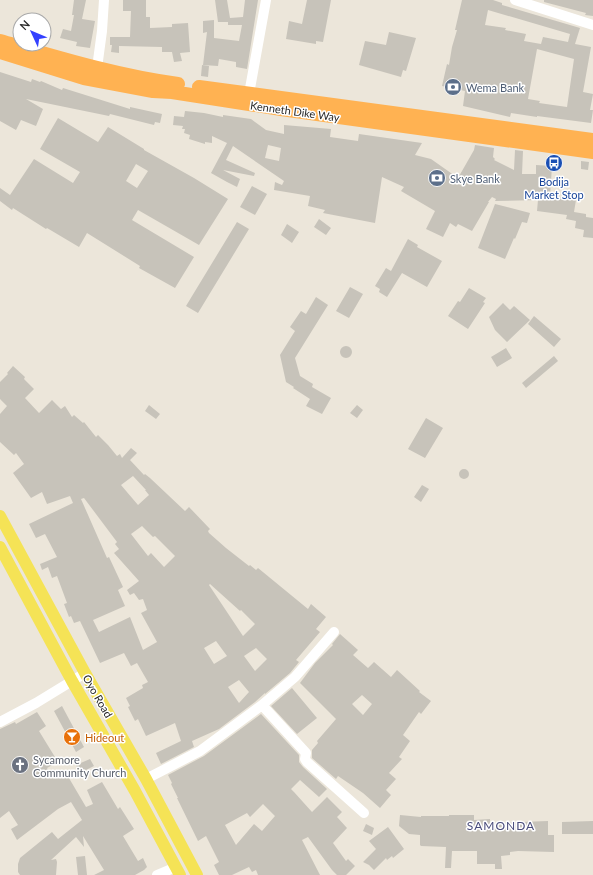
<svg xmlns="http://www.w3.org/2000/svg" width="593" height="875" viewBox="0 0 593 875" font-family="Lato,sans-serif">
<rect width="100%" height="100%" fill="#ece6da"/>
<path fill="#c7c3ba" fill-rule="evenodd" d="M74 0H86L82 19 95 21 90 48 76 46 77 42 60 38 63 29 71 31 74 15H72Z
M123 0H146V17H150V28L172 27V24L188 23 190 52 180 53 182 61 174 62 172 52H162V47L119 46V53L111 52 112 45H110V37H130L131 11H123Z
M215 0H227L230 18 243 17 245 0H258L247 69 236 67V62L219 59 218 66 203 65 207 32 203 33V21L214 20V38L239 41 242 25H228V22H218Z
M307 0H331L323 42 316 41V44L286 39 289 21 302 24Z
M462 0H493L502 3V5L580 28 575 44 591 47 583 92 593 94 590 110H593L591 123 537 116V117L511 113 510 117 463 106 465 91 442 86 447 64 449 65 452 47 457 30H455ZM488 10 570 34 568 42 543 37 541 44 524 41 526 34 505 30 506 28 485 25ZM537 49 574 59 567 107 539 103 540 101 528 99Z
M544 0H593V16L585 15 586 13 544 2Z
M389 32 416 38 406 71 403 70 401 77 359 65 365 41 386 45Z
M202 65 209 66 208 77 201 76Z
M0 72 31 82 32 79 40 82 41 81 62 90 63 88 130 109V107L162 114 160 123 155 122 154 125 110 114 109 116 26 99 43 109 36 126 21 120 16 130 0 121Z
M185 111 204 113 223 117V115L251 119 266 130 284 134V125L331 129 330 137 358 141 359 134 422 143 415 155 431 159 458 178 474 150 475 145 494 148 493 157 495 159 494 160 514 170 515 150 523 151 522 174H536V165L552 166 550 196 576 200 574 212 586 214V217L593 218V238L583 237 584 230 575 228 576 221 566 219 567 215 537 211 538 200 495 201 496 199 492 197 488 202H489L472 231 458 224 456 227 450 223 443 237 426 229 435 211 401 191 404 187 382 177 375 223 323 213 325 210 308 206 310 196 274 190 275 182 282 185 284 181 233 146 226 160 255 173 254 176 223 170 240 179 237 187 227 182 211 173 227 143 212 136V143L205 142V144L189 139 190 135 184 133 185 129H182L183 126 173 125 174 116 184 117ZM268 145 281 148 279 161 265 158Z
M58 118 98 142 108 127 144 149V150L194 178 228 199 199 245 138 210 132 220 194 257 175 288 139 268 140 266 87 233 79 247 47 228 46 229 13 208 12 210 0 201V188L10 195 34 159 73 183 80 172 40 149ZM136 164 148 171 137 188 126 181Z
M581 161 589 162 588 170 581 169Z
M252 186 267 194 255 215 240 207Z
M495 204 530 213 527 223 522 222 515 239 514 238 505 259 478 248Z
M319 219 331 228 326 235 314 227Z
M237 222 249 229 198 313 186 306Z
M287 224 299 232 292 243 281 235Z
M408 239 418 245 417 247 442 261 427 287 402 273 387 297 379 292 380 289 375 286 386 268 391 271Z
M350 287 363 294 349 318 336 311Z
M469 288 486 298 483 302 485 303 468 329 448 316 458 301 460 302Z
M316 297 328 305 295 358 300 376 313 384 312 387 331 398 322 414 306 406 310 399 293 388 294 387 286 382 280 355 295 331 290 327 301 311 306 314Z
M503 303 510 310 514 306 530 320 507 342 495 330 489 317Z
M534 316 561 339 554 347 528 324Z
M340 352a6 6 0 1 1 12 0a6 6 0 1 1-12 0Z
M506 348 512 358 497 367 491 357Z
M554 356 558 361 526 388 522 383Z
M13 366 25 377 24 379 34 389 25 398 39 413 52 400 61 409 65 406 72 417 74 415 83 423 84 422 96 437 98 435 108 445 117 456 120 454 122 458 131 448 137 453 130 460 144 475 145 474 150 478 185 511 189 507 210 529 208 531 209 533 226 548 249 566 250 565 256 570 258 568 308 609 311 604 326 617 316 629 320 632 296 660 299 662 290 673 265 694V693L255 702 219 729 192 741 194 747 161 764 156 753 181 741 175 723 146 736 138 719 135 721 128 707 130 706 126 698 143 688 142 685 148 682 137 663 131 666 124 653 100 663 80 621 74 623 71 616 69 617 64 604 67 603 57 576 52 578 48 567 42 570 40 564 57 557 45 534 36 538 29 524 73 503 70 496 47 504 42 492 31 498 13 473 24 464 16 453 14 455 0 442V414L7 406 0 399V382L8 374 7 373ZM133 476 146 490H145L149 495 138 505 121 485ZM84 498 117 542 115 544 119 549 114 553 139 581 127 590 130 595 134 593 139 600 143 599 147 610 141 613 157 642 143 650 130 617 99 632 93 620 125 606 118 590 123 587 109 557 107 558 81 499ZM142 526 153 537 155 536 175 556 164 567 151 553 148 556 131 534ZM210 584 240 611 241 610 255 624 243 636 209 585ZM216 641 227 656 214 664 204 648ZM256 648 267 659 255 671 244 656ZM239 680 249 692 239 703 228 687Z
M149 405 160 414 156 419 145 411Z
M357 405 363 410 357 418 350 413Z
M426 418 443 428 425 458 408 449Z
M459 474a5 5 0 1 1 10 0a5 5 0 1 1-10 0Z
M422 485 429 489 421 502 414 497Z
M340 634 358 650 353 655 368 668 374 662 391 677 397 670 420 691 419 692 431 701 421 714 419 712 403 735 410 741 399 757 402 759 389 773 396 779 386 790 391 795 380 808 363 793 338 776 336 779 312 758V750L318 743 317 741 336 719 300 683 315 663 333 645 332 644ZM362 695 372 704 363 715 352 704Z
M292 688 317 718 297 734 271 706Z
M62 706 84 747 76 752 54 711Z
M37 712 46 726 39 731 58 762 47 768 51 776 63 771 65 774 66 773 86 807 93 804 87 790 102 782 118 809 120 807 134 829 123 836 138 861 143 858 147 867 144 870 135 875H94L104 870 83 836 84 847 76 837 51 860 56 859 57 862 56 875H20L18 872V864L20 858 52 832 58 839 82 820 71 802 58 809 17 840 11 829 18 825 9 811 0 818V729L15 722 16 724Z
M261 714 299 755V762L303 767 327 789 319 797 300 780 291 789 294 792 312 812 327 797 342 812 337 817 347 828 333 843 346 861 348 859 355 866 346 875H337L332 870 308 837 302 840 320 875H258L256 870 252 872 249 867 232 875H219L214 865 219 862 206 836 198 841 177 798H178L171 784 172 783 168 775 204 756ZM263 804 275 816 262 831 254 824 236 845 225 825 247 813 250 817Z
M90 759 94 766 80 773 76 765Z
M400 815 421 817V816H449V815H474V820L490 819V823L548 821V835H554V852L518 851 510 852V855L501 856 502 869H495V864H477V851H452L451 868H445L446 847 421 846 420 845V835L409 834 399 826Z
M593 821V834H562V822Z
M366 824 374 828 372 835 363 831Z
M388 827 404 849 393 858 392 856 387 860 386 858 374 870 369 865 363 862 376 849 369 841Z
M85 856 87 875H78L76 857Z"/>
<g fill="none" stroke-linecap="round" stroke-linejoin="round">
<path stroke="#fff" stroke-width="10" d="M515 0 593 25
M97 68 102 31 104 0
M249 94 266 0
M262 705 306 753 305 759 307 762 364 813
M0 722 36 703 85 673
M146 779 200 751 262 705 295 677 334 632
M157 875 176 867"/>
<path stroke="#f5e356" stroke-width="12" d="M0 516 85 673 146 779 197 875
M0 547 72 681 135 791 180 875"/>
<path stroke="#ffb252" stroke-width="14" d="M0 41C59 58 118 76 178 84
M0 52 84 78 153 91 172 92 281 109 593 152
M199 87 593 140"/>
</g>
<defs>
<g id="bank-disc" transform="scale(0.9)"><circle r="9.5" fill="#5c6f8a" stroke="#fff"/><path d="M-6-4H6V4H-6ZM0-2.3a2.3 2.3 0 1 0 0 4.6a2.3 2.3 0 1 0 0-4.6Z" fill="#fff"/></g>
<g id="bus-disc" transform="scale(0.9)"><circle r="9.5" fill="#1a4fb4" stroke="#fff"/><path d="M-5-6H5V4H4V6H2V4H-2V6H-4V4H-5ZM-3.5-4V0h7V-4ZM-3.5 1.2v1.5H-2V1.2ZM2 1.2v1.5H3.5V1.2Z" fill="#fff"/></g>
<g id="bar-disc" transform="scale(0.9)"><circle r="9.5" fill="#e8710a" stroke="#fff"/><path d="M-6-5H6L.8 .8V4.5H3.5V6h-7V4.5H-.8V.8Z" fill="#fff"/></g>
<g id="church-disc" transform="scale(0.9)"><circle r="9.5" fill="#6b7280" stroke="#fff"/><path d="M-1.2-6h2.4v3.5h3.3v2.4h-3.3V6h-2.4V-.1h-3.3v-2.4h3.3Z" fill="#fff"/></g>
</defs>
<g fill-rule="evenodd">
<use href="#bank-disc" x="453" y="87"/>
<use href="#bus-disc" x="554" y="163"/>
<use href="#bank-disc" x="437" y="178"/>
<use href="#bar-disc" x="72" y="737"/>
<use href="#church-disc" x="20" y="765"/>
</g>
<g text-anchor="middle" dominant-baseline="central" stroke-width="3" stroke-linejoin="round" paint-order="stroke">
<g font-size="11" fill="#4e5e75" stroke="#fff" text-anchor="start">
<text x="466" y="87">Wema Bank</text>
<text x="450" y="178">Skye Bank</text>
</g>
<g font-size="11" fill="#292929" stroke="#fff">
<text transform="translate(295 111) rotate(8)">Kenneth Dike Way</text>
<text transform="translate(98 696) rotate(60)">Oyo Road</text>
</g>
<g font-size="11" fill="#164399" stroke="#fff">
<text x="554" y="181">Bodija<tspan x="554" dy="13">Market Stop</tspan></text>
</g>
<g font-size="11" fill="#c56008" stroke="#fff" text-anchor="start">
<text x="85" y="737">Hideout</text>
</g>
<g font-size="11" fill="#5b616d" stroke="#fff" text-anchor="start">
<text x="33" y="759">Sycamore<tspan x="33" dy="13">Community Church</tspan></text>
</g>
<g font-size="12" letter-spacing="1" fill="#484b7b" stroke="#fff">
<text x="501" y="825">SAMONDA</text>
</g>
</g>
<g transform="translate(32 32) rotate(314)"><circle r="19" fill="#ffffff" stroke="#a9a9a9"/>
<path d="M0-3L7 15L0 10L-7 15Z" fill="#3441ff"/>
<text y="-6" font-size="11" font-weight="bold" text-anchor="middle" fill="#292929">N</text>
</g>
</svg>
